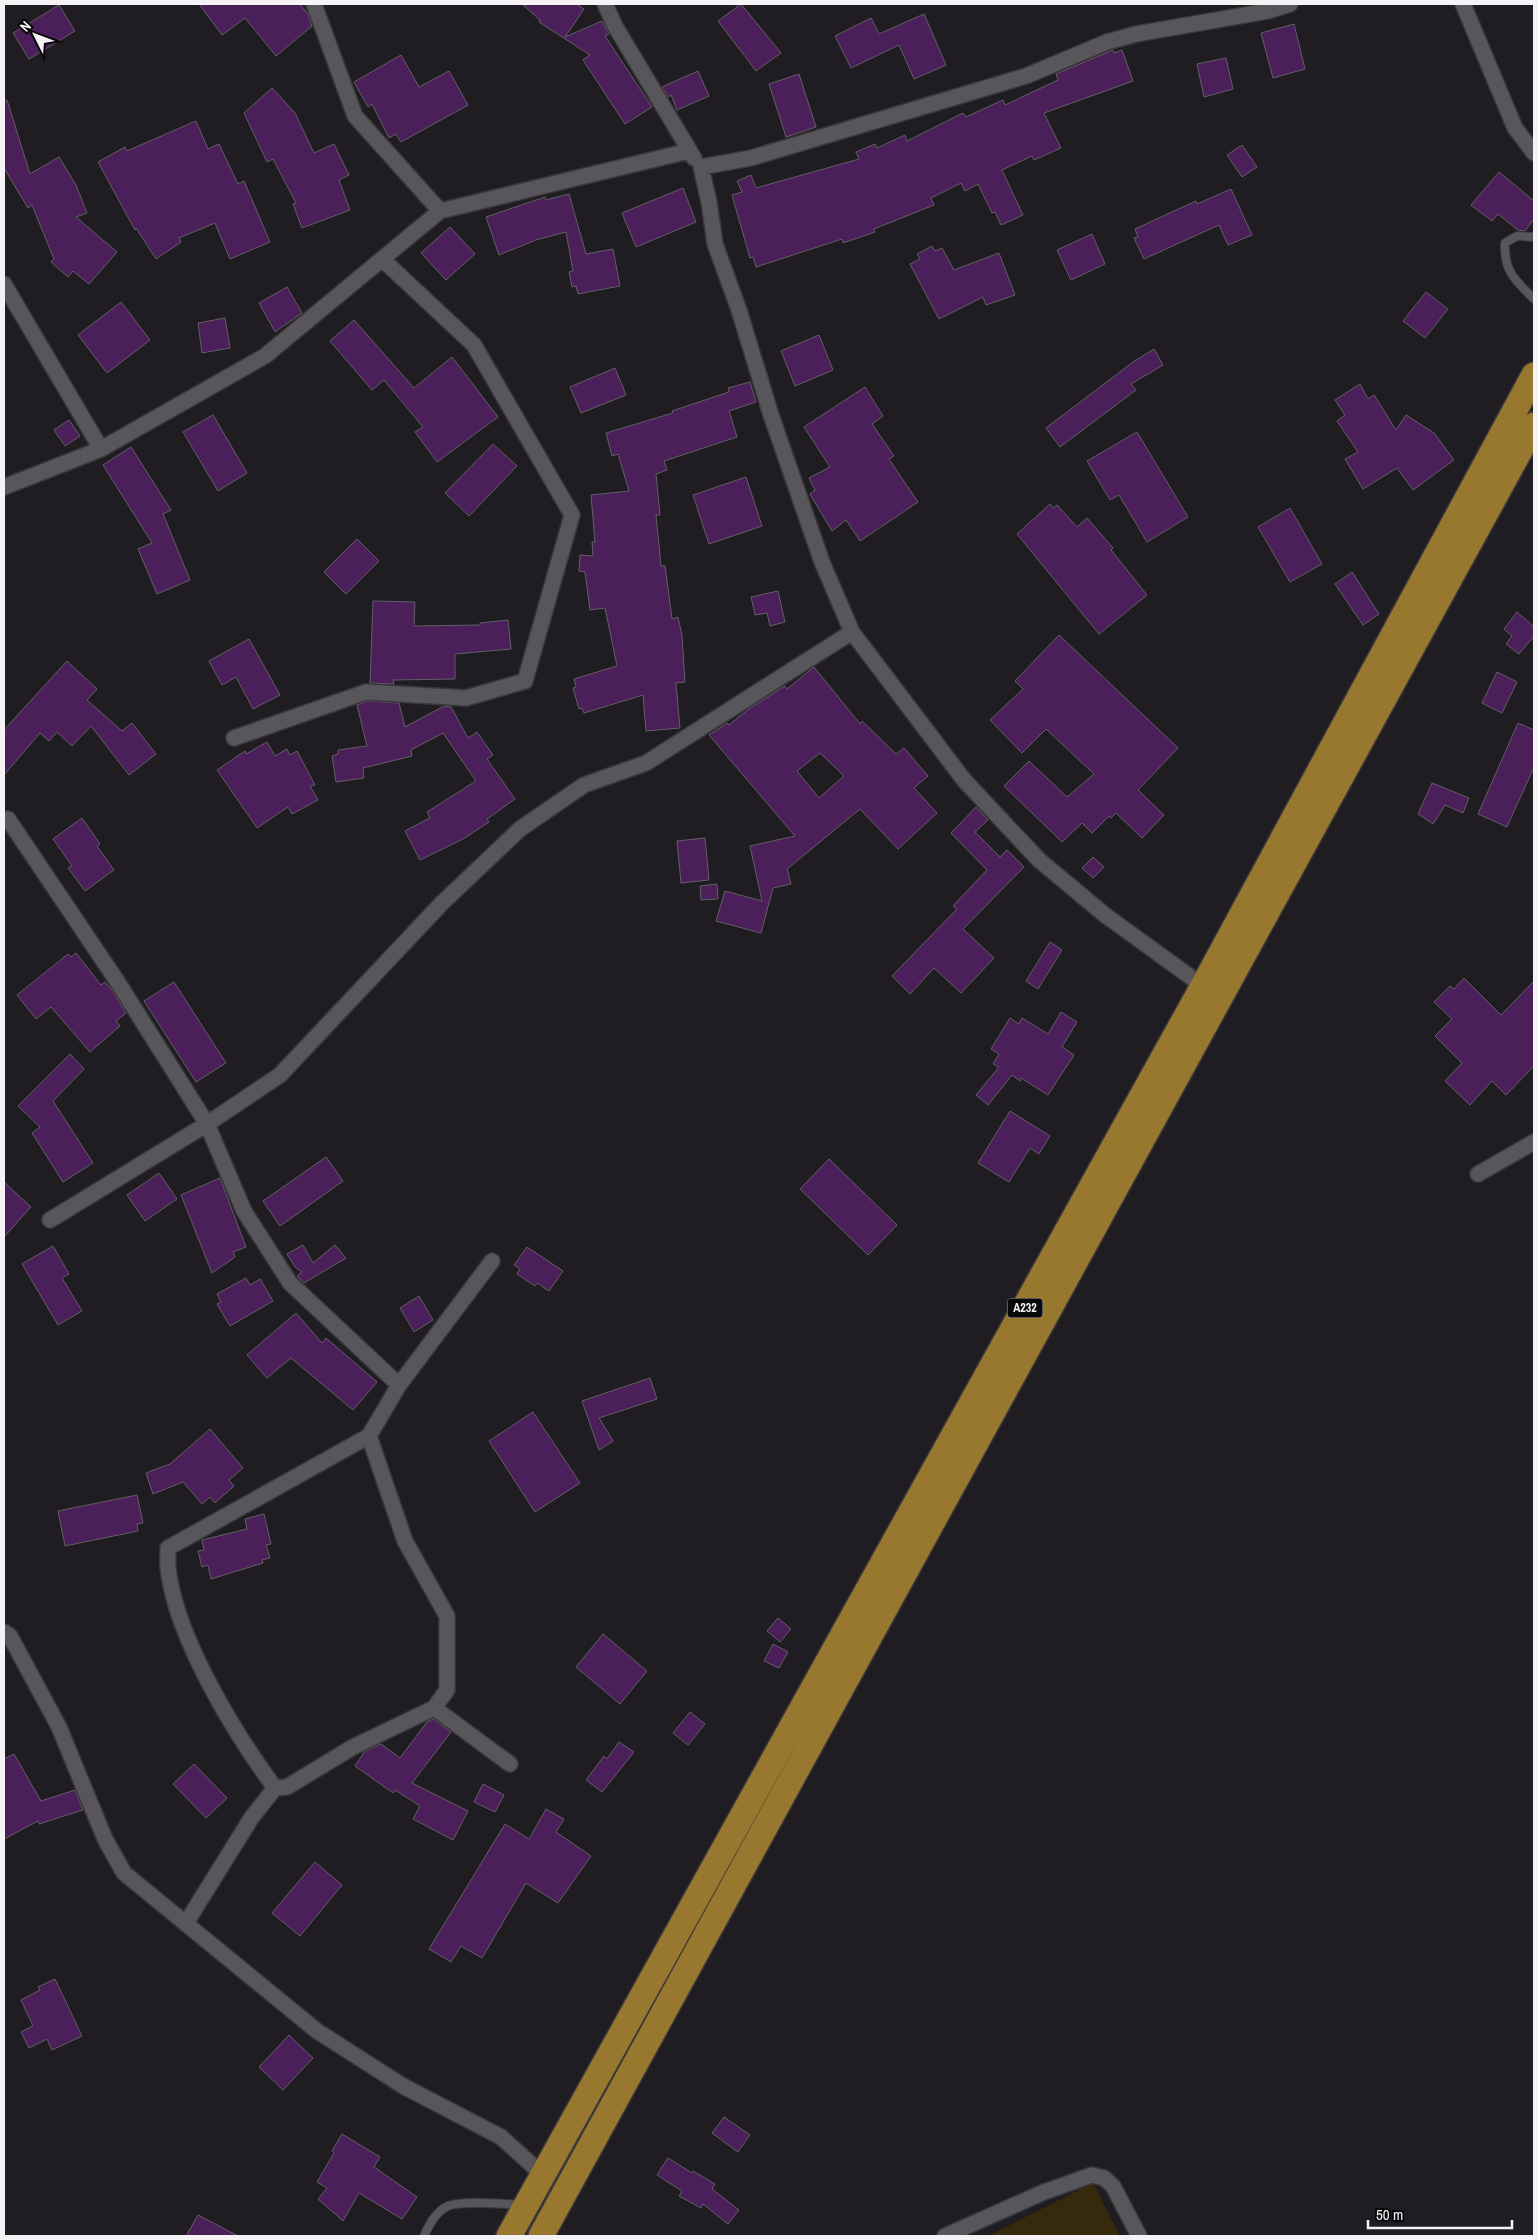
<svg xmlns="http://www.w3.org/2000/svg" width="1538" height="2240" viewBox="0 0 1538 2240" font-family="'Archivo Narrow',sans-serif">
<rect width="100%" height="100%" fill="#201d22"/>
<path fill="#36290c" d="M1093 2183 1120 2236H988Z"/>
<path fill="#4a1f5a" stroke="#635f64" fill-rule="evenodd" d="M199 4H300L308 14 312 26 276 56 245 18 222 35Z
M522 4H576L584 9 565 37 602 21 609 34 605 36 652 107 625 124 583 60 590 55 539 22 540 20Z
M741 4 781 53 756 71 718 21Z
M59 5 75 31 29 59 13 33Z
M924 14 946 65 914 79 899 45 851 68 835 36 871 18 879 34Z
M1294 24 1305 69 1273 78 1261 33Z
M1113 50 1114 53 1122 50 1133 81 1044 113 1061 148 1034 160 1032 156 1002 170 1023 215 1001 225 995 212 992 213 978 184 965 191 961 183 931 198 934 205 874 229 875 232 843 243 842 239 756 267 753 257 750 258 732 195 742 192 737 181 751 175 756 188 859 159 856 152 875 144 877 148 905 135 907 141 963 113 966 117 1003 100 1005 105 1058 80 1056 74Z
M401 55 419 87 449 71 468 105 401 142 396 134 389 138 372 104 368 107 354 82Z
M1226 58 1233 89 1204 97 1197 64Z
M698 71 709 96 677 110 671 95 668 97 662 87Z
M799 74 816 127 786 137 769 84Z
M272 88 295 113 314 153 334 144 349 175 339 180 350 210 302 228 293 204 296 203 273 159 267 162 244 113Z
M4 100H7L30 174 59 157 76 185 87 213 76 217 117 252 89 284 73 271 68 277 51 262 54 259 32 205 28 208 4 168Z
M196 121 208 149 219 144 238 184 244 181 270 242 230 259 215 223 179 238 181 242 156 259 136 228 135 230 98 162 125 147 127 151Z
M1242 145 1257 167 1242 177 1227 155Z
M1499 172 1534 201V219L1525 231 1518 230 1498 214 1492 221 1471 205Z
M683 188 696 222 636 247 622 213Z
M1231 189 1252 235 1228 245 1219 225 1144 259 1134 238 1138 237 1135 229 1196 201 1197 204Z
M569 194 586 254 613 249 620 286 578 294 576 286 572 287 569 272 573 271 566 232 536 240 499 255 486 217 545 197 546 200Z
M450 227 475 254 446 280 421 253Z
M1092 234 1105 264 1071 280 1057 250Z
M932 246 935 251 942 248 954 270 999 253 1015 295 986 305 983 297 939 319 910 264 920 259 917 254Z
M287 287 302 313 275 332 259 303Z
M1426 292 1448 309 1425 338 1403 321Z
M121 302 150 340 107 373 78 335Z
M225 318 230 348 202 353 198 323Z
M354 320 414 388 452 357 498 417 437 462 415 432 423 427 384 380 372 390 330 341Z
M819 335 833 370 795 386 781 351Z
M1154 349 1163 365 1131 384 1136 390 1060 447 1046 428 1133 362Z
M615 368 626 395 581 413 570 387Z
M750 382 756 402 729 411 737 437 664 461 667 470 656 474 660 515H656L661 566H665L672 619 678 617 682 636 685 682 676 683 680 728 646 731 643 695 584 713 582 708 579 709 573 688 576 687 574 679 617 666 605 608 590 610 585 572 579 571 580 555 593 556 592 542H595L591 495 629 491 618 454 612 456 606 433 673 413 672 411 729 392 728 388Z
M1360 384 1368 399 1374 395 1396 430 1406 415 1434 433 1454 460 1413 490 1397 468 1363 489 1345 459 1358 452 1337 421 1345 415 1335 400Z
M865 387 883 416 872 424 894 456 889 459 918 502 860 541 846 520 832 531 810 494 815 490 809 478 830 467 804 427Z
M213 415 247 473 218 491 183 432Z
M69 420 80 436 65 446 54 430Z
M1137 432 1188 517 1147 542 1119 495 1110 500 1087 461Z
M493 444 517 466 469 516 445 493Z
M131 447 171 510 163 514 190 580 157 594 138 549 152 543 103 465Z
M746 477 762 526 709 544 693 495Z
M1050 504 1053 508 1057 505 1077 527 1087 518 1113 548 1111 550 1147 595 1099 634 1017 534Z
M1290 508 1322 564 1290 582 1258 527Z
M357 539 379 561 346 594 324 572Z
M1352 572 1379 614 1363 625 1335 584Z
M778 591 785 622 770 626 767 613 755 615 751 597Z
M373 601 415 602 414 626 480 625V623L508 620 511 649 455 654V679L393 680 394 684 370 683Z
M1517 612 1534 627V636L1519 654 1506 644 1512 636 1504 629Z
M1059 635 1178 748 1138 790 1164 815 1142 838 1116 813 1111 818 1109 816 1092 833 1082 823 1062 842 1004 786 1029 761 1067 797 1094 774 1046 729 1022 753 990 720 1023 689 1015 681Z
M249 639 280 695 253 709 236 677 222 685 209 661Z
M67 661 97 689 87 700 122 731 132 723 156 754 129 775 91 726 72 746 57 732 49 741 40 733 4 775V730Z
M814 667 860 724 862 721 896 754 904 748 928 776 914 788 937 813 898 849 860 809 787 869 791 884 773 888 761 933 716 921 725 891 762 901 750 846 795 836 709 735 727 723 729 725 750 708 785 686 787 689ZM820 753 844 776 819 798 797 771Z
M1497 672 1517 682 1502 713 1482 703Z
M367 701 399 703 405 727 444 706 451 707 468 738 477 732 493 755 487 759 515 799 487 819 489 822 463 839 420 860 405 831 430 818 427 812 476 781 443 733 411 750 412 756 363 768 364 778 336 782 332 756 338 754V750L367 746 357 705Z
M1518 723 1534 730V767L1507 827 1478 814Z
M267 742 275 756 287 749 290 755 297 751 315 785 310 786 318 800 292 814 288 807 257 828 217 770 245 751 246 754Z
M1432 783 1469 798 1463 813 1445 805 1433 824 1418 814Z
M976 807 988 820 975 832 1000 857 1007 850 1024 867 963 929 994 958 961 993 934 968 910 994 892 976 957 909 953 906 987 870 951 833Z
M82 818 100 844 97 846 114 870 85 891 68 868 72 866 53 839Z
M705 838 709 880 681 883 677 841Z
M1093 857 1104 867 1093 878 1082 868Z
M717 884 718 899 701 900 700 886Z
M1050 942 1062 950 1038 989 1026 981Z
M76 953 101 985 105 982 112 990 126 1013 116 1021 120 1026 90 1052 51 1007 36 1019 17 995 68 954 71 957Z
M1464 978 1501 1015 1534 981V1066L1506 1095 1492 1081 1470 1105 1445 1081 1462 1063 1435 1036 1452 1019 1434 1002 1450 986 1454 989Z
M174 982 226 1063 196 1082 144 1001Z
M1061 1012 1077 1022 1062 1047 1074 1055 1048 1095 1021 1078 1020 1081 1012 1075 988 1105 976 1095 999 1067 993 1064 999 1054 991 1049 1010 1018 1019 1024 1022 1018 1048 1034Z
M70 1054 84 1069 53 1101 93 1163 63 1182 32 1133 40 1127 18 1106Z
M1010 1111 1050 1136 1039 1154 1030 1148 1009 1182 978 1163Z
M326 1157 343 1181 280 1226 263 1201Z
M829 1159 897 1225 868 1255 800 1189Z
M159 1173 177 1199 145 1221 127 1195Z
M220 1178 246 1247 233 1252 235 1257 212 1273 181 1195Z
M4 1182 31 1207 4 1237Z
M303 1245 313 1263 335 1245 346 1258 304 1283 297 1276 302 1272 295 1267 287 1254Z
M53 1246 69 1274 62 1278 82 1311 58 1325 22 1264Z
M527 1247 563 1271 549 1291 537 1283 535 1286 517 1274 520 1269 514 1265Z
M246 1278 250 1285 260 1279 273 1301 230 1326 217 1304 221 1302 217 1294Z
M419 1296 433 1320 414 1332 400 1308Z
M296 1313 322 1343 326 1338 377 1382 353 1410 291 1358 267 1378 247 1355Z
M650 1378 657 1399 599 1418 613 1441 599 1450 582 1401Z
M533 1412 580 1483 535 1512 489 1441Z
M210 1429 243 1468 229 1480 234 1486 215 1503 210 1497 202 1504 183 1482 153 1494 146 1473 170 1464Z
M137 1495 143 1523 137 1524 138 1531 65 1546 58 1511Z
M264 1514 271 1544 266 1545 270 1558 262 1560 263 1563 211 1579 208 1565 202 1567 198 1551 204 1550 202 1540 247 1529 245 1519Z
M778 1618 791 1629 780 1642 767 1631Z
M603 1634 647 1671 620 1704 576 1667Z
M773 1644 788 1652 779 1668 764 1661Z
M690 1712 705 1724 688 1745 673 1733Z
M433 1719 451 1732 412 1783 468 1811 453 1840 413 1819 420 1806 395 1790 393 1793 355 1766 365 1751 381 1744 400 1758 427 1722Z
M619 1742 634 1752 602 1792 586 1780 604 1756 607 1759Z
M14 1754 41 1801 75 1790 83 1810 39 1824 38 1821 4 1839V1759Z
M194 1764 227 1798 206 1818 173 1784Z
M483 1784 504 1795 495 1812 474 1802Z
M546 1809 564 1819 556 1832 591 1856 558 1903 526 1883 482 1958 461 1946 451 1962 429 1949 505 1824 529 1839Z
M315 1862 342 1885 300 1936 272 1913Z
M55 1979 82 2036 52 2050 47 2039 29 2048 21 2032 33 2026 21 2000 40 1990 38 1987Z
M289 2035 313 2058 283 2090 259 2067Z
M724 2117 750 2135 738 2152 712 2133Z
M342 2134 380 2157 374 2167 417 2197 402 2219 359 2193 343 2221 318 2199 327 2188 317 2182 334 2153 332 2151Z
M668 2158 692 2173 693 2171 715 2184 712 2189 739 2210 728 2224 703 2204 701 2208 679 2196 682 2191 657 2175Z
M198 2215 238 2236H186Z"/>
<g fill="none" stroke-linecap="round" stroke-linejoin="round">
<g stroke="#39373a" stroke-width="10">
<path id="service" d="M1534 237 1517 236 1505 243C1504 272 1515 280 1534 299
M424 2236C429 2225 436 2211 448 2206 462 2200 505 2204 522 2205"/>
</g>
<g stroke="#39373a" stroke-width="18">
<path id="minor" d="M314 4 355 116 440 211
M605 4 615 26 694 158
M1463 4 1515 128 1534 153
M4 284 101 449
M4 487 101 449 265 356 440 211 689 151
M234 738 366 692 466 698 525 681 572 515 474 345 382 259
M8 819 117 981 207 1124 244 1211 290 1283 399 1385
M1203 986 1105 915 1039 860 964 780 852 632 822 562 771 415 739 310 715 244 709 202 701 167 751 158 1026 76 1107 42 1136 34 1268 11 1290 4
M1478 1174 1534 1142
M50 1220 207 1124 280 1075 442 903 520 829 584 785 646 763 852 632
M4 1632 10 1636 59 1727 105 1839 124 1873 317 2031 403 2086 501 2137 543 2175
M434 1708 510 1764
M275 1788C235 1734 179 1642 169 1575 167 1566 168 1557 168 1548L369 1436 399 1385 492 1261
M186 1923 252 1817 275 1788 287 1787 353 1747 434 1708 447 1690V1616L405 1541 369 1436
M945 2236 1044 2192 1092 2175 1104 2178 1113 2186 1139 2236"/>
</g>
<g stroke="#39373a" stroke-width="28">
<path id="trunk" d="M509 2236 1203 986 1534 375
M541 2236 1534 425"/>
</g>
<use href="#service" stroke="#59565b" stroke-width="8"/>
<use href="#minor" stroke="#59565b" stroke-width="15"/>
<use href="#trunk" stroke="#98772e" stroke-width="25"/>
</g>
<g text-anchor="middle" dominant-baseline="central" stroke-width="5" stroke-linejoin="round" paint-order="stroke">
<rect fill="#09080a" stroke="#aeacaf" stroke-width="1" x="1007.5" y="1298.5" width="35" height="19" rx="4"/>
<g font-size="12" font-weight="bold" fill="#f5f3f6">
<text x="1025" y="1308">A232</text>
</g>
</g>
<rect width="1538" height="2240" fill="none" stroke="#f5f3f6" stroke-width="10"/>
<g transform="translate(35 35) rotate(312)" stroke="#09080a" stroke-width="4" paint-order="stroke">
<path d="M0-4L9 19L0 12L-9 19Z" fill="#f5f3f6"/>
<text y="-8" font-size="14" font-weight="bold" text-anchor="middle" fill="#f5f3f6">N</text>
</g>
<path d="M1368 2220v8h144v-8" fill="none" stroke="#f5f3f6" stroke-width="2.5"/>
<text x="1376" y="2220" font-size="15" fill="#f5f3f6" stroke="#09080a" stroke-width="4" paint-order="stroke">50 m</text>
</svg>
